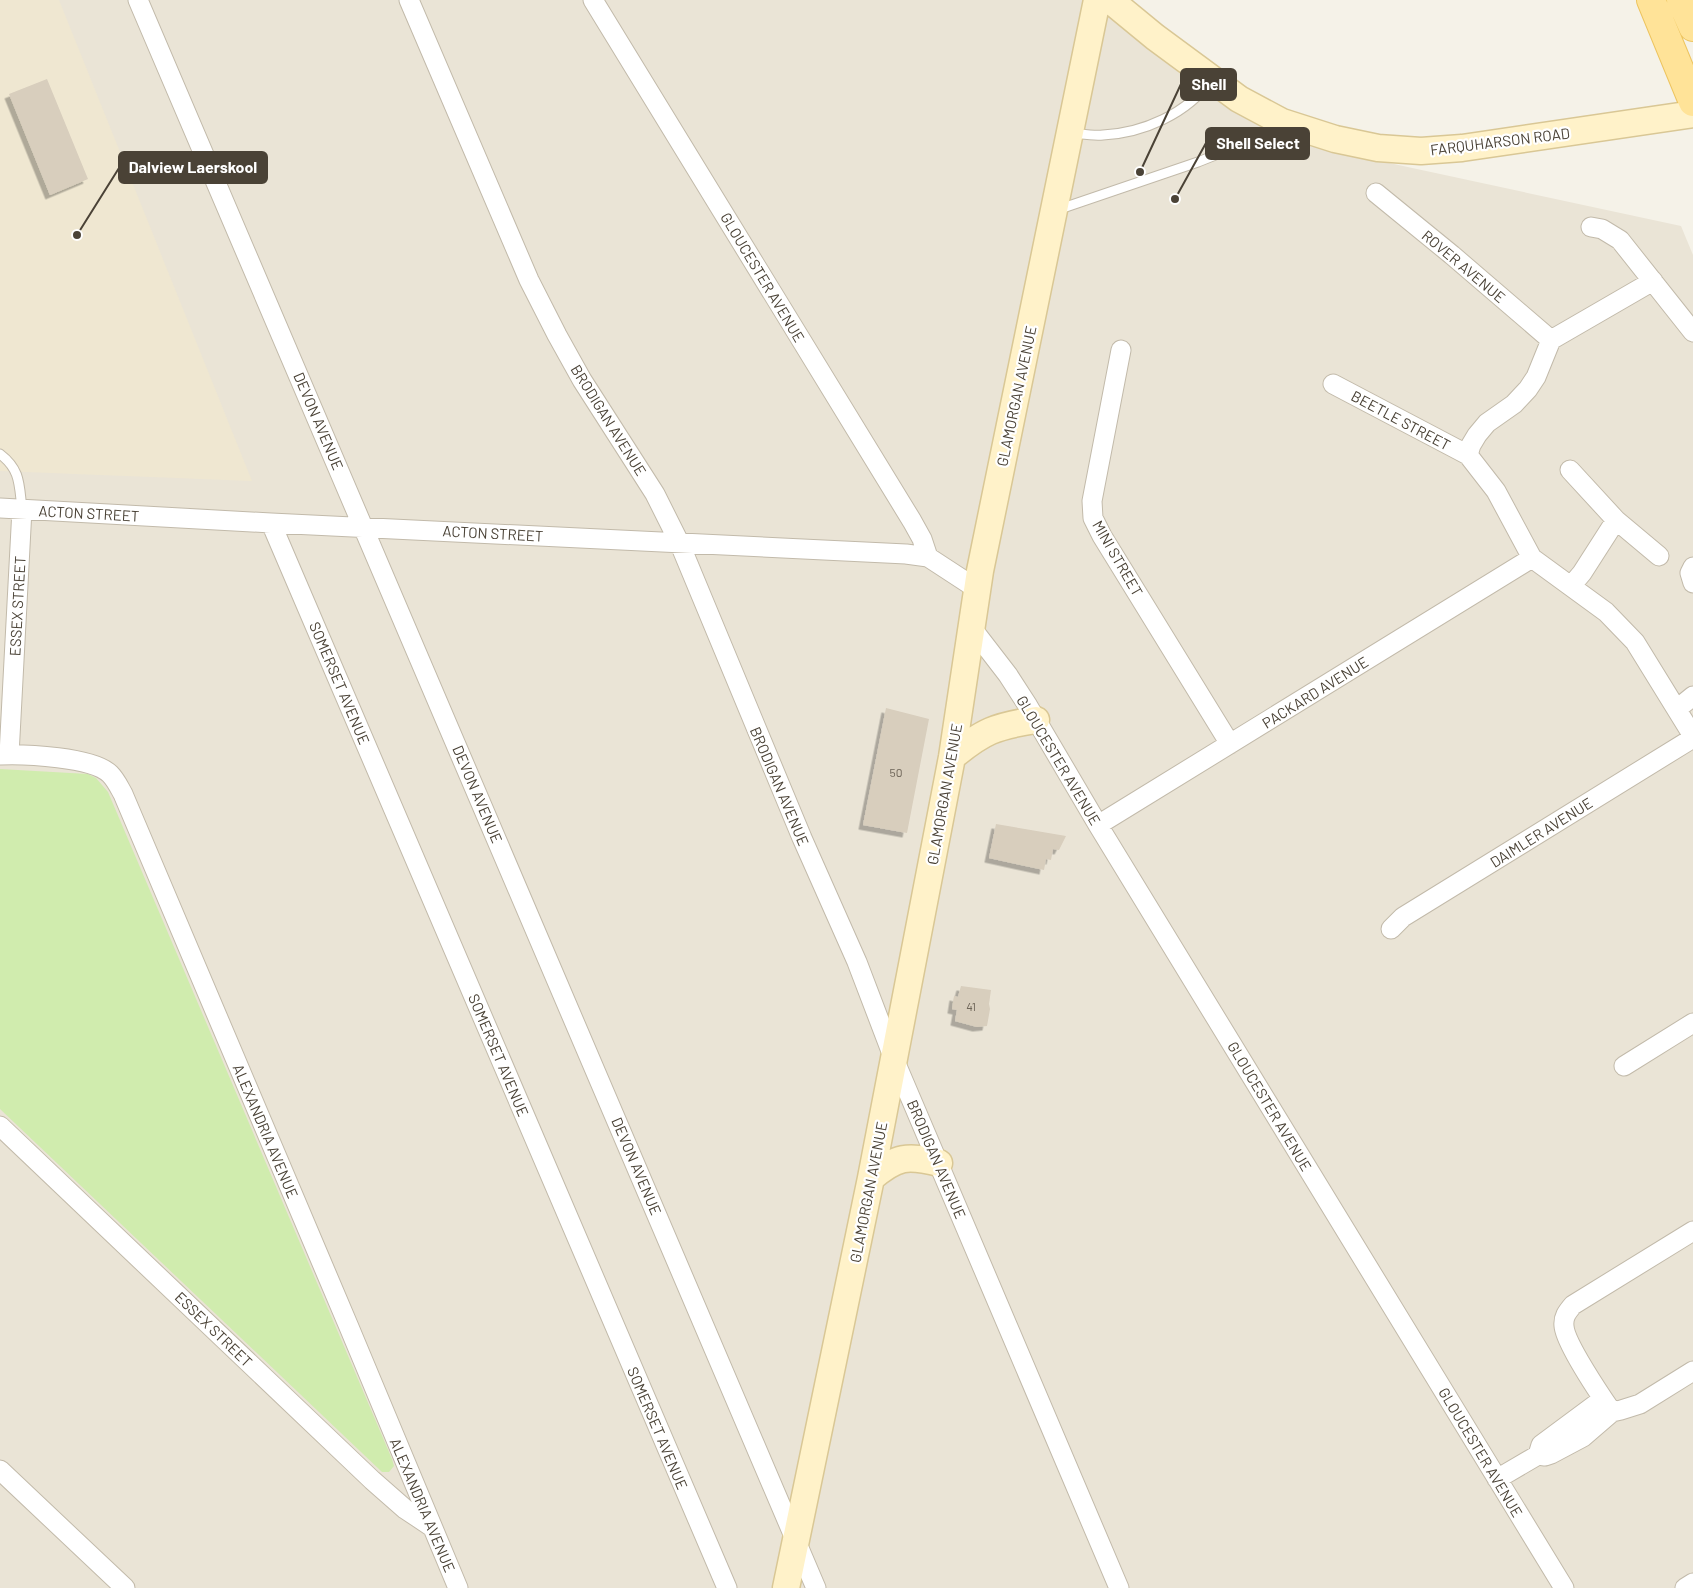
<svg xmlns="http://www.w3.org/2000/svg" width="1693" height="1588" viewBox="0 0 1693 1588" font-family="Barlow,sans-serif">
<defs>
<filter id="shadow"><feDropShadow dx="-4.5" dy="4.5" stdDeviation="0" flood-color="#0004"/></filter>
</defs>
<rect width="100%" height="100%" fill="#f5f2e8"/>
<path fill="#eae4d6" d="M0 0H1092L1191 83 1287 141 1681 226 1693 255V1588H0Z"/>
<path fill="#efe7d1" d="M0 0H59L252 481 0 471Z"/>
<path fill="#d0ecae" d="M0 769 88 774 96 778 108 792 392 1459 394 1466 389 1472H382L0 1109Z"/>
<path fill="#d8cebd" filter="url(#shadow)" d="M47 79 88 179 50 195 9 94Z
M886 708 929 719 907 833 863 825Z
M996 824 1066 836 1059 850 1053 849 1051 860 1046 859 1044 870 989 858Z
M961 986 991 990 989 1004 990 1009 987 1026 977 1027 955 1021 957 1010 952 1009 954 996 958 997Z"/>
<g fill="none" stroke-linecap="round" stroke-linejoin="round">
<g stroke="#c2baaa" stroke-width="11">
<path id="lane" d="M1071 133C1082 134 1093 136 1103 135 1143 133 1187 114 1211 80
M1057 210 1198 162 1243 144 1277 125
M0 454C21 470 19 485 22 509"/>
</g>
<g stroke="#c2baaa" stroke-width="21">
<path id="street" d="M138 0 816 1588
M409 0 529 280 557 335 582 380 655 494 679 542 802 838 857 962 894 1059 1119 1588
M593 0 912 521 922 539 928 557
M1376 193 1452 255 1551 340
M1591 227 1602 229 1620 240 1693 332
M1121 350 1092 501 1093 518 1102 536 1230 744
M1333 384 1468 455 1496 491 1532 558 1606 612 1635 642 1693 736
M1468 455 1471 445 1477 435 1487 423 1514 404 1528 389 1536 377 1551 340 1653 281
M1570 470 1616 520 1659 556
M0 508 271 523 906 554 928 557 977 589
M271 523 727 1588
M1693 567 1690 573 1693 583
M1571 586 1582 573 1616 520
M971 627 1008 675 1028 706 1098 825 1564 1588
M1677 709 1693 696
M0 755C25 754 93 757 110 774 116 780 119 787 123 794L349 1327 458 1588
M9 755 22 509
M1098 825 1532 558
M1391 929 1403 917 1693 738
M1624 1066 1693 1023
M0 1126 372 1480 405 1509 432 1527
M1612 1412C1601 1396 1565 1343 1564 1326 1563 1317 1567 1312 1573 1305L1693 1231
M1538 1455 1541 1445 1603 1399
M0 1470 125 1588
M1497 1479 1538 1455 1545 1456 1551 1454 1583 1437 1612 1412 1621 1410 1640 1404 1693 1371
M1685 1588 1693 1583"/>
</g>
<g stroke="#d9c795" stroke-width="29">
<path id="secondary" d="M1110 0 1155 37 1239 99 1282 122 1335 139 1378 148 1421 151 1462 148 1693 114
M952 757C983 731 996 726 1036 720
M871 1178C897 1156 907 1155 939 1163
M786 1588 871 1178 952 757 980 571 1097 0"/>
</g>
<g stroke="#edc45f" stroke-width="30">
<path id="primary" d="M1651 0 1693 102
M1681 0 1693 27"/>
</g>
<use href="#lane" stroke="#fff" stroke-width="9"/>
<use href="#street" stroke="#fff" stroke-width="19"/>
<use href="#secondary" stroke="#fff2c9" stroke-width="26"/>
<use href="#primary" stroke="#ffe398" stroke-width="28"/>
</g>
<g text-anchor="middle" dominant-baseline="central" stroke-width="4.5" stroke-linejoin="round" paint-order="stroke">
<g font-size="12" fill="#6e6558">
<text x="896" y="772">50</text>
<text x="971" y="1006">41</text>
</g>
<g font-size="15" fill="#4a4236" stroke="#fff">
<text transform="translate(1500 141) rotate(-7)">FARQUHARSON ROAD</text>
<text transform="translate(1464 266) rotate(40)">ROVER AVENUE</text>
<text transform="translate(763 277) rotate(59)">GLOUCESTER AVENUE</text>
<text transform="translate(1016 396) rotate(-78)">GLAMORGAN AVENUE</text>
<text transform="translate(609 420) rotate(58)">BRODIGAN AVENUE</text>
<text transform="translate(1401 420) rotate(28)">BEETLE STREET</text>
<text transform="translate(319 421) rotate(67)">DEVON AVENUE</text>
<text transform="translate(89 513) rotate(3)">ACTON STREET</text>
<text transform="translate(493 533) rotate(3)">ACTON STREET</text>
<text transform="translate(1118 558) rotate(60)">MINI STREET</text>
<text transform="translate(17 606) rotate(-87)">ESSEX STREET</text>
<text transform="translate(340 683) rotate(67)">SOMERSET AVENUE</text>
<text transform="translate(1315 692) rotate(-32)">PACKARD AVENUE</text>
<text transform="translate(1059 760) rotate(59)">GLOUCESTER AVENUE</text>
<text transform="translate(780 786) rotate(67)">BRODIGAN AVENUE</text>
<text transform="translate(478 794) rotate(67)">DEVON AVENUE</text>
<text transform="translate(944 794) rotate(-80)">GLAMORGAN AVENUE</text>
<text transform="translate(1541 832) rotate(-32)">DAIMLER AVENUE</text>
<text transform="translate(499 1055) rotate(67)">SOMERSET AVENUE</text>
<text transform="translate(1270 1106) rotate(59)">GLOUCESTER AVENUE</text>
<text transform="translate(266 1131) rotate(67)">ALEXANDRIA AVENUE</text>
<text transform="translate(937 1159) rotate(67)">BRODIGAN AVENUE</text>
<text transform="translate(637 1166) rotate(67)">DEVON AVENUE</text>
<text transform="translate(868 1192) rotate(-79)">GLAMORGAN AVENUE</text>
<text transform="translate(214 1329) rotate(44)">ESSEX STREET</text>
<text transform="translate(658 1428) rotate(67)">SOMERSET AVENUE</text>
<text transform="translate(1481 1452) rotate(59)">GLOUCESTER AVENUE</text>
<text transform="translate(423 1505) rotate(67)">ALEXANDRIA AVENUE</text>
</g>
</g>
<path fill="none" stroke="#4a4236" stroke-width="2" d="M1140 172L1181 84M1175 199L1206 143M77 235L119 168"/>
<g fill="#4a4236" stroke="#fff" stroke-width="2">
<circle cx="1140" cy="172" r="5"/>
<circle cx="1175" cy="199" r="5"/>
<circle cx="77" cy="235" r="5"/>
</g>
<g fill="#4a4236" stroke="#4a4236" stroke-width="2">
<rect x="1181" y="69" width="55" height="31" rx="5"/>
<rect x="1206" y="128" width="103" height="31" rx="5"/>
<rect x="119" y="152" width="148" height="31" rx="5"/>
</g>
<g font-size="16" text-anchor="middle" font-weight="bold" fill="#fff">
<text x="1209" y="90">Shell</text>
<text x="1258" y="149">Shell Select</text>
<text x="193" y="173">Dalview Laerskool</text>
</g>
</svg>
